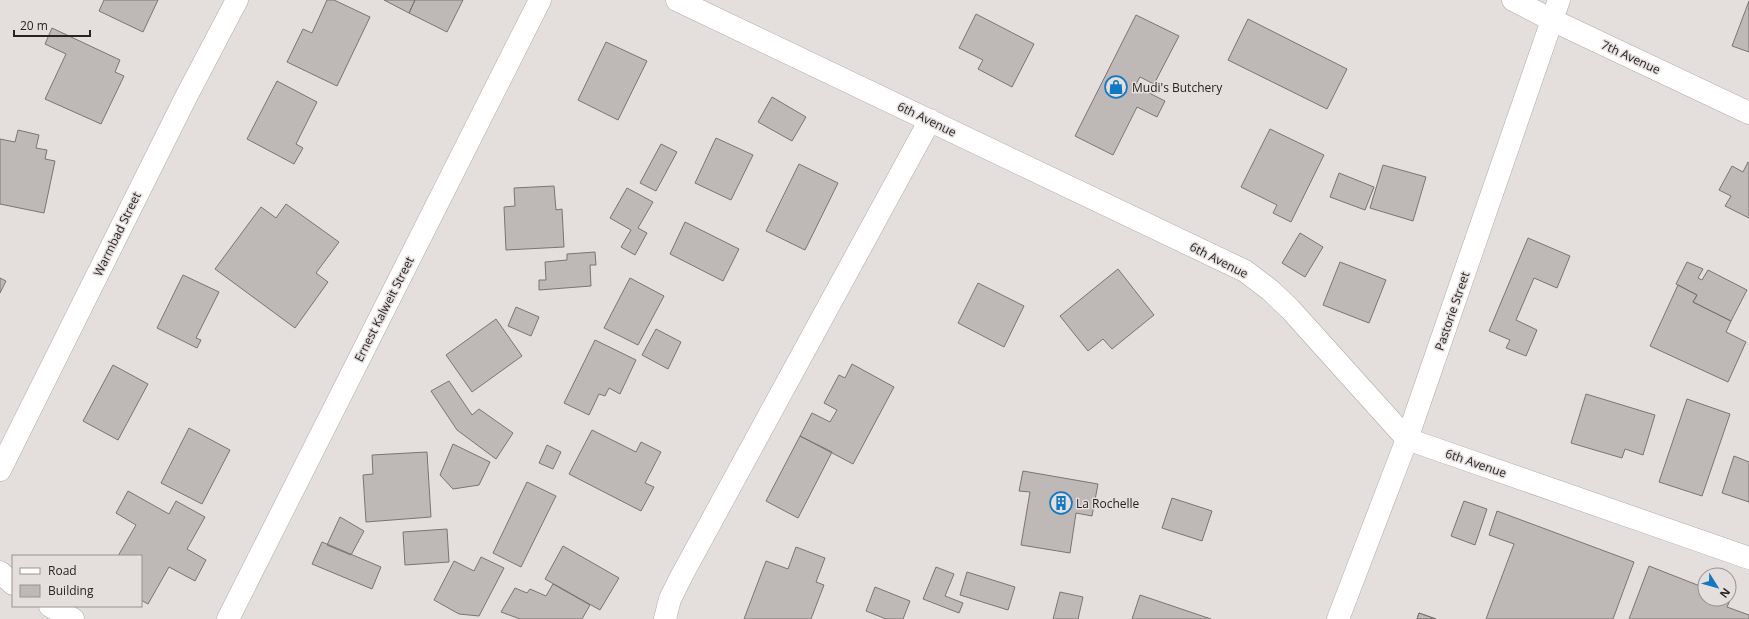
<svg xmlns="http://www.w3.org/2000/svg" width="1749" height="619" viewBox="0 0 1749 619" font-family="'Open Sans',sans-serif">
<rect width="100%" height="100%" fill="#e4dedc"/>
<path fill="#beb8b6" stroke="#7a7573" d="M104 0H158L143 32 99 11Z
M327 0H334L370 17 337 86 287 62 303 29 312 33Z
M384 0H415L409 13Z
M415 0H463L447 32 409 13Z
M1749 1V52L1732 46Z
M976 14 1034 44 1012 87 978 69 983 60 959 48Z
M1136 15 1179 36 1154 84 1140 77 1135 86 1165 101 1157 117 1137 107 1113 155 1075 136Z
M1248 19 1347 69 1327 109 1228 60Z
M52 28 120 60 115 72 124 76 101 124 45 99 66 54 45 44Z
M606 42 647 61 618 120 578 100Z
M277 81 317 102 296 144 303 148 294 164 247 139Z
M772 97 806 117 792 141 758 122Z
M1270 129 1324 155 1291 222 1273 213 1277 205 1241 187Z
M18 130 39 135 36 148 47 150 45 159 55 161 44 213 0 204V139L15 142Z
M716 138 753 155 731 200 695 183Z
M661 144 677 152 656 191 640 183Z
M1748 162 1749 163V218L1725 206 1731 196 1719 190 1732 166 1743 172Z
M799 164 838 183 805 250 766 231Z
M1383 165 1426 177 1413 221 1370 208Z
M1339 173 1374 187 1365 210 1330 197Z
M554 186 556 210 562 209 564 247 506 250 504 207 515 206 514 188Z
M627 188 653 202 638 228 647 233 635 255 621 247 631 230 610 218Z
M286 204 339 242 316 273 328 282 295 328 215 269 261 207 276 218Z
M685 222 739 249 723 281 670 254Z
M1300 233 1323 247 1305 277 1282 263Z
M1528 238 1570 256 1557 288 1534 278 1516 320 1537 330 1526 356 1506 348 1510 340 1489 331Z
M595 252 596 265H590L591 286 539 290V280H546L545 262 567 260V254Z
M1340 262 1386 280 1369 323 1323 305Z
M1687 262 1703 269 1698 278 1702 280 1708 270 1747 290 1731 321 1693 302 1697 295 1676 284Z
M1118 269 1154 315 1112 349 1103 339 1088 351 1060 316Z
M183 275 219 292 196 338 201 340 197 348 157 328Z
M0 278 6 281 0 293Z
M630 278 664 296 638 345 604 328Z
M978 283 1024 306 1004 347 958 323Z
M1678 285 1697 295 1693 302 1731 321 1726 332 1746 342 1728 382 1650 346Z
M516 307 539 317 531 336 508 326Z
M496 319 522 356 472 392 446 355Z
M656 329 681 342 668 369 642 355Z
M595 340 636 360 620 394 609 388 605 396 599 394 589 415 564 403Z
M852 364 894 387 853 464 800 436 812 413 830 422 837 410 824 403 839 375 845 378Z
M113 365 148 384 118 440 83 421Z
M449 381 472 415 479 409 513 433 496 459 457 430 431 391Z
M1586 394 1655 415 1643 455 1625 449 1622 458 1571 443Z
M1687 399 1730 414 1702 496 1659 482Z
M189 428 230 450 202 504 161 483Z
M592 430 636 452 641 442 661 452 645 483 654 487 641 511 569 474Z
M800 436 832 452 798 518 766 501Z
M453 444 490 462 479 485 453 489 440 475Z
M547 445 561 452 553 469 539 463Z
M427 452 431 517 366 522 363 475 373 474 372 455Z
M1734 456 1749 462V502L1722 493Z
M1023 471 1098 484 1092 516 1076 513 1070 553 1021 545 1030 492 1019 491Z
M527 482 556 496 521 567 493 553Z
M128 491 169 514 176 501 205 517 187 549 206 560 195 581 169 567 148 604 141 600V556H118L136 525 116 513Z
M1172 498 1212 511 1202 541 1162 528Z
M1464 501 1487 509 1475 545 1451 536Z
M1497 511 1634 562 1613 619H1486L1514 544 1489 535Z
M340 517 364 531 351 555 327 545Z
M447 529 449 562 405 565 403 532Z
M322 542 381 567 372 589 312 564Z
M563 546 619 578 600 610 545 579Z
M796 547 825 558 816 582 824 585 811 619H744L766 561 788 569Z
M481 557 504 568 479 616 459 614 434 600 454 561 474 571Z
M1649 566 1705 588V599H1729V597L1731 598 1727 607 1749 615V619H1629Z
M936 567 954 574 945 596 963 603 959 613 923 599Z
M967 572 1015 587 1008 610 960 595Z
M553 584 590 605 582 619H520L501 612 515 588 527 593 530 589 546 596Z
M875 587 910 601 903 619H886L866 611Z
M1060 592 1083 597 1078 619H1053Z
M1140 595 1211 619H1132Z
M1419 613 1436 619H1417Z
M1419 613 1436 619H1417Z"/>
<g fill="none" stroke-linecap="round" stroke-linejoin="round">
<g stroke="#b0aaa8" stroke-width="23">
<path id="street" d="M677 0 1245 271 1270 290 1290 309 1407 439 1749 558
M1513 0 1552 20 1749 113
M0 470 186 97 237 0
M0 572 13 584
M50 606 73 619
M228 619 540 0
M665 619 670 599 682 575 930 120
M1338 619 1407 439 1559 0"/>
</g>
<use href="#street" stroke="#fff" stroke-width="22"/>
</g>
<defs>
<g id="shop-ring" transform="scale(1.15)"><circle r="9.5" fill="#e4dedc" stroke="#1179c4" stroke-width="1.5"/><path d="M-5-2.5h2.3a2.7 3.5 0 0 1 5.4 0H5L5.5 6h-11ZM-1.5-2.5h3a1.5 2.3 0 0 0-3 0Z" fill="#1179c4"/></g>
<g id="building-ring" transform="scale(1.15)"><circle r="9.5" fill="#e4dedc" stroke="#1179c4" stroke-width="1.5"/><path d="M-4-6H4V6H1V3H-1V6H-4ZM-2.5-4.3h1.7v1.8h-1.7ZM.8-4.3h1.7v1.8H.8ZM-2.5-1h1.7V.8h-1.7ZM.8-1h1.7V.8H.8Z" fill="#1179c4"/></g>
</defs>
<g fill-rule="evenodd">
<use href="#shop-ring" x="1116" y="87"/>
<use href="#building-ring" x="1061" y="503"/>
</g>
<g text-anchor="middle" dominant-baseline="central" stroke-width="3" stroke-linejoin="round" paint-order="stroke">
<g font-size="12" fill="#272524" stroke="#e4dedc">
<text transform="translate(1631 57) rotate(25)">7th Avenue</text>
<text transform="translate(927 119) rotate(26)">6th Avenue</text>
<text transform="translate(117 234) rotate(-64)">Warmbad Street</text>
<text transform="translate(1219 260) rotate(27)">6th Avenue</text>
<text transform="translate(384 309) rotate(-63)">Ernest Kalweit Street</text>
<text transform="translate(1452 311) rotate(-71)">Pastorie Street</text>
<text transform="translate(1476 463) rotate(19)">6th Avenue</text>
</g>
<g font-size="12" fill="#272524" stroke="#e4dedc" text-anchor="start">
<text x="1132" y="87">Mudi's Butchery</text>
<text x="1076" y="503">La Rochelle</text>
</g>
</g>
<rect x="12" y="555" width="130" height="52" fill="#e4dedc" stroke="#989492"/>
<rect x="20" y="568" width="20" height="6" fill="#ffffff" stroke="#989492"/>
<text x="48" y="575" font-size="12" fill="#272524">Road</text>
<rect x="20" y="585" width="20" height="12" fill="#beb8b6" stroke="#989492"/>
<text x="48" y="595" font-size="12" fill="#272524">Building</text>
<g transform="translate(1717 587) rotate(127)"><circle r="19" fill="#e4dedc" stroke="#989492"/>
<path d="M0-3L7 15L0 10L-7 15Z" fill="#1179c4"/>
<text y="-6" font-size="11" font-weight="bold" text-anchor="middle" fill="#272524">N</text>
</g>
<path d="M14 30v6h76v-6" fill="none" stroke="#272524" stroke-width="2"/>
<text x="20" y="30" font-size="12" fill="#272524" stroke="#e4dedc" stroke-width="3" paint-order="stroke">20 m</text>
</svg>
